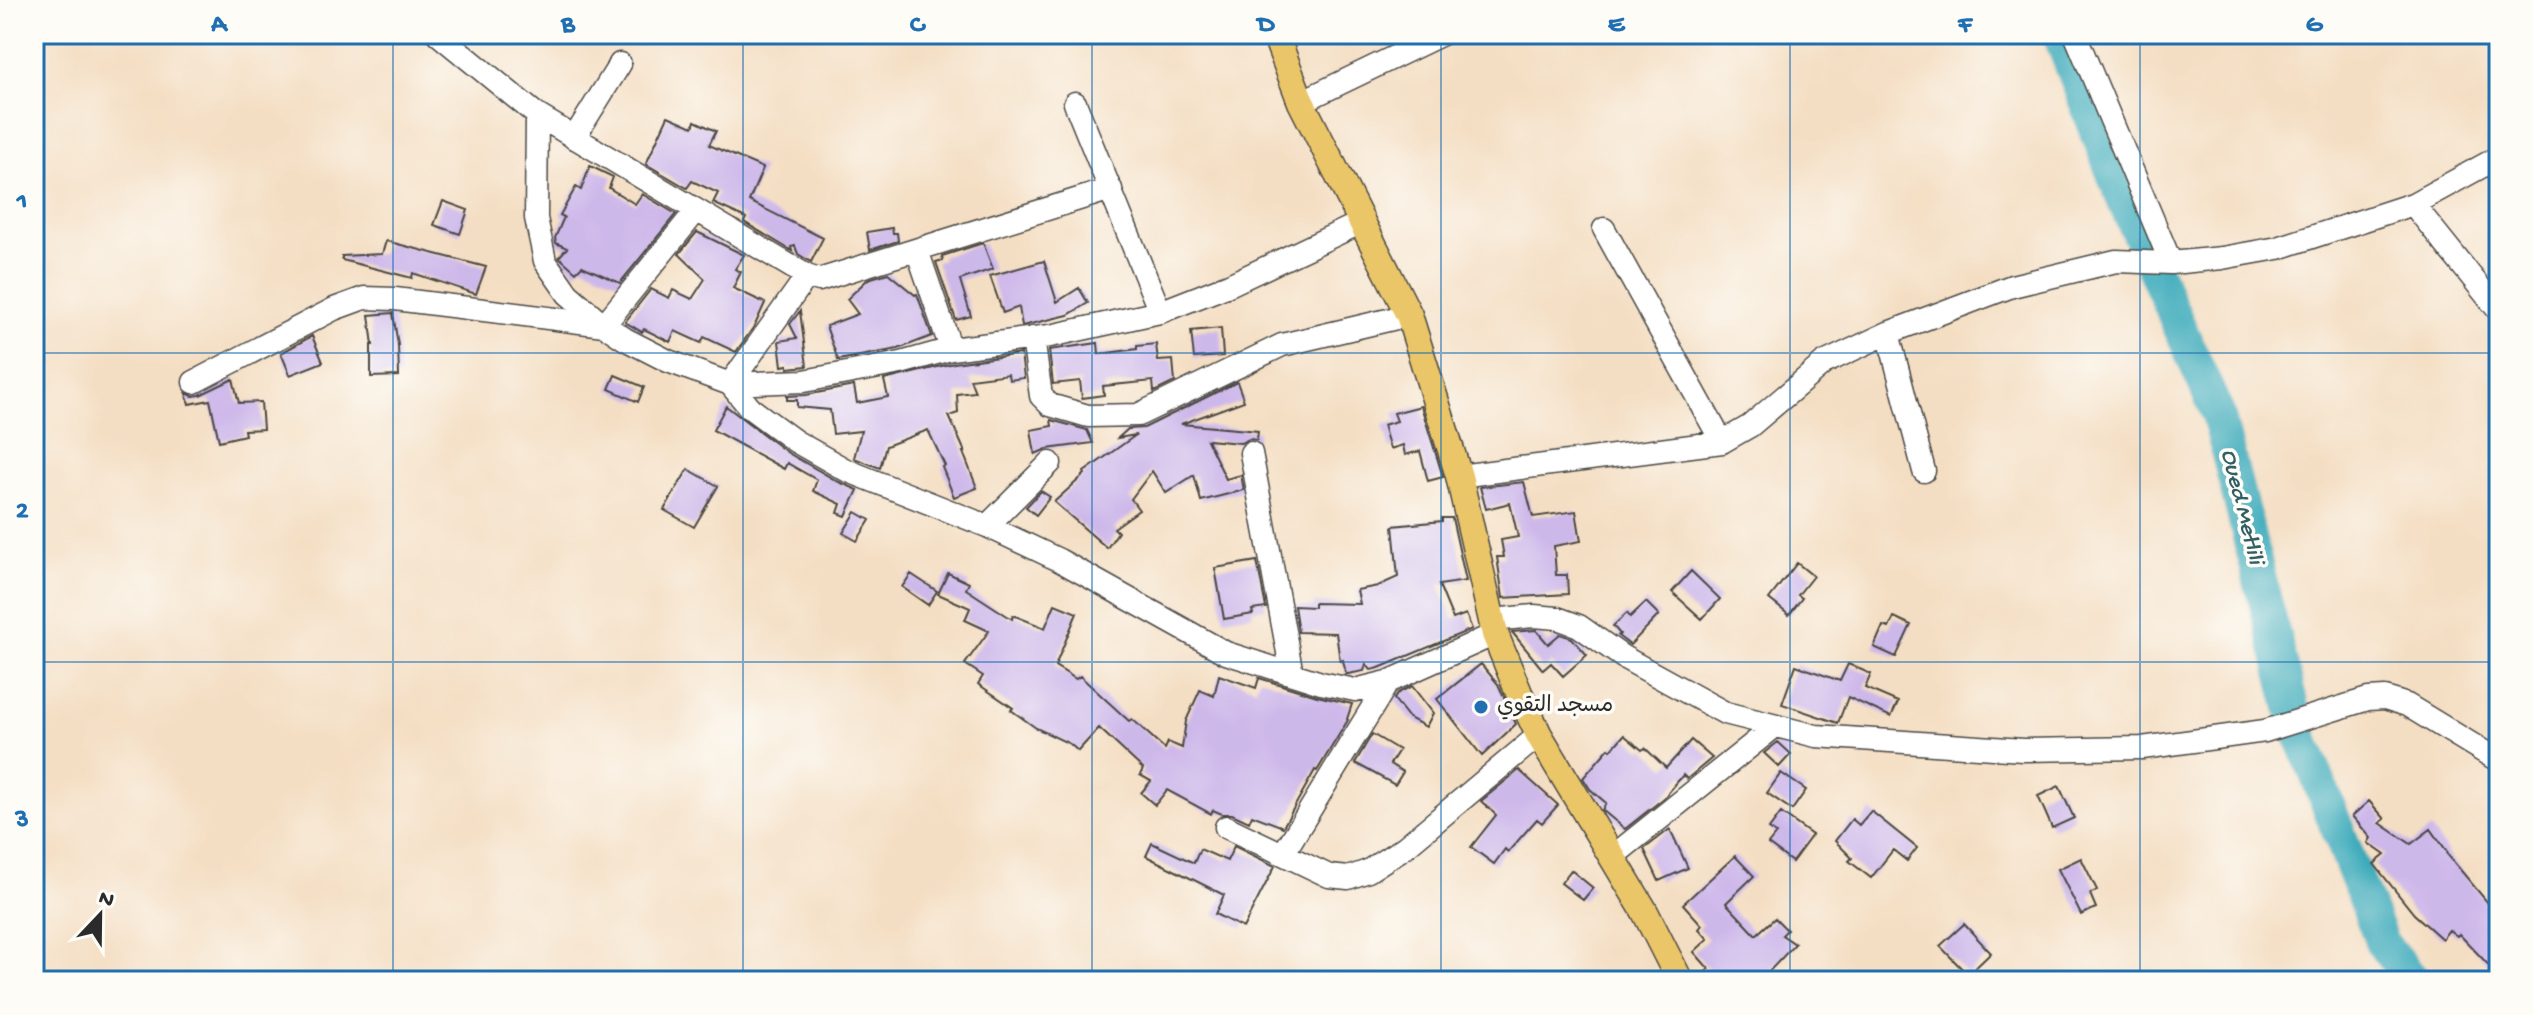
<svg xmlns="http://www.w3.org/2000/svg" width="2533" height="1015" viewBox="0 0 2533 1015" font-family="'Gochi Hand','Playpen Sans Arabic',sans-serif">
<rect width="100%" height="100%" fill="#fdfcf7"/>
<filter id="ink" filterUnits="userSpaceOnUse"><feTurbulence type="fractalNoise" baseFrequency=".0125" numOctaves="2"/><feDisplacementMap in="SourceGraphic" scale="16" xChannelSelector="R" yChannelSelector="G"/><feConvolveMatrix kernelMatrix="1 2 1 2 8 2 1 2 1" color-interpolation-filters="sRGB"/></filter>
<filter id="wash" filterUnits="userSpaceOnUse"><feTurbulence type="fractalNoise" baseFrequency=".006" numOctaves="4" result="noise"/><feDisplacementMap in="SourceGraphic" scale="32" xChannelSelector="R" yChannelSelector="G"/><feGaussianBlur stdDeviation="1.8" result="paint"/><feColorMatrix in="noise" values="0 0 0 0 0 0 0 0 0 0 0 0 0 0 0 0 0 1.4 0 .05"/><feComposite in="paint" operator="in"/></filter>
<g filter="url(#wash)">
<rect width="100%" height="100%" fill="#f4dec3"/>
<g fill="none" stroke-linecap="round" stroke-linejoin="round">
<path stroke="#3dabbb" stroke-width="34" d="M2059 34 2125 204 2218 414 2296 723 2382 943 2414 981"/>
</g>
<g id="blocks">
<path fill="#cdb8ea" d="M668 116 693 127 695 121 716 131 709 145 763 168 749 201 823 238 811 262 798 254 795 246 791 247 792 251 744 222 746 218 713 203 718 193 692 181 687 188 646 164Z
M590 166 613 177 609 188 635 204 642 194 676 214 620 283 582 266 576 272 559 257 567 248 556 243 555 238 564 217 560 215 576 187 581 190Z
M443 201 468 210 460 234 434 225Z
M892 228 893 233H897L898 241 870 250 867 232Z
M697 232 744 255 735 269 741 272 733 288 765 303 755 325 736 352 704 337 701 343 675 331 670 342 644 329 642 332 625 322 651 289 669 298 673 290 692 299 705 279 679 254Z
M386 241 486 267 476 294 413 273 412 278 342 260V256L382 254Z
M983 243 993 269 960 280 971 316 956 320 936 262 943 260 942 256Z
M1044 261 1057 302 1079 288 1088 303 1068 315 1022 326 1019 307 1003 313 990 276Z
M888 273 915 295 917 294 932 336 898 349 838 360 826 326 858 314 847 299 868 279Z
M800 311 807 366 788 368V365L782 366 779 341 797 338 790 324Z
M393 313 398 345 399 376 371 377V345H373L369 315Z
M1221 328 1223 356 1194 358 1191 331Z
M312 336 323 362 290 375 281 353Z
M1098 343 1099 354 1137 349V346L1156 344 1158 361 1173 360 1175 382 1154 392 1153 381 1103 386 1104 395 1082 398 1080 381 1053 384 1049 350Z
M1021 354 1024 378 1009 380 1008 374 970 379 975 392 957 394 958 413 949 416 965 452H963L977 488 954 497 942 467 945 466 928 430 886 446 880 468 854 458 861 431 833 434 830 410 797 407V400H787V396L806 395 854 386 857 403 888 397 884 380 954 363Z
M615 375 644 387 638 402 609 389Z
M233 379 239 403 261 402 263 429 244 430 245 435 219 441 210 400 189 404 186 393 193 396 200 395Z
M1237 382 1244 401 1181 424 1258 431 1257 440 1249 439 1241 443 1207 440 1226 479 1241 475 1244 490 1201 501 1194 475 1166 493 1152 471 1131 499 1139 510 1114 528 1118 532 1107 548 1054 502 1085 474 1084 472 1136 435 1118 438 1128 429 1144 428Z
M726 406 788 453 839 482 858 490 846 516 838 513 841 504 813 491 817 480 787 463 784 469 713 430Z
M1421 406 1443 477 1428 481 1420 451 1405 455 1403 445 1390 449 1383 425 1397 421 1394 413Z
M1051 420 1087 430 1093 443 1047 449 1035 454 1031 430 1052 426Z
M688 469 718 486 694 527 664 510Z
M1524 482 1533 517 1576 511 1581 541 1554 546 1556 575H1567L1568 594 1503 598 1497 557H1504L1501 540 1518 537 1510 503 1486 509 1480 487Z
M1041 491 1050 497 1036 515 1026 507Z
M856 512 870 520 857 541 843 533Z
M1442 518H1452L1466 581 1439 585 1453 619 1466 614 1472 629 1379 668 1371 670 1366 664 1364 671 1348 674H1346L1343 660 1340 661 1336 633 1298 632 1294 606 1314 607V603L1360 604 1357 590 1378 586 1398 577 1393 526 1442 521Z
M1257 561 1266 608 1252 610 1253 614 1224 619 1215 568Z
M1797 563 1813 576 1798 595 1802 598 1789 615 1769 599Z
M1691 571 1720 599 1702 619 1672 592Z
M948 573 969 583 966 589 1012 619 1013 615 1045 628 1055 604 1077 613 1055 666 1076 679 1080 676 1129 721 1132 719 1165 749 1168 742 1182 748 1186 721 1200 690 1214 696 1219 675 1256 688 1259 678 1317 696 1352 704 1347 719 1348 720 1317 771 1315 770 1283 827 1252 815 1249 822 1232 814H1222L1213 810 1211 814 1167 790 1155 805 1141 793 1151 781 1140 775 1143 769 1099 728 1078 751 1070 744 1036 728 1011 710 1013 708 978 684 983 676 965 664 989 631 965 620 970 608 938 594Z
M911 574 937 591 928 605 902 587Z
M1646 602 1659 615 1630 645 1618 636 1620 634 1613 626 1627 613 1630 617Z
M1894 617 1911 625 1896 657 1874 647 1883 626 1889 628Z
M1536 630 1548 644 1560 634 1572 638 1587 655 1563 676 1551 663 1543 670 1512 632Z
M1481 664 1498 684 1516 724 1482 756 1437 699Z
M1848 664 1871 674 1865 688 1898 702 1891 717 1848 697 1838 723 1782 704 1796 665 1840 681Z
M1412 686 1433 713 1426 727 1409 718 1394 699 1398 693Z
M1372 734 1399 750 1390 764 1403 772 1395 785 1355 763Z
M1624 735 1642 750 1645 748 1666 768 1691 740 1712 758 1687 779 1683 775 1664 798 1625 829 1602 810 1606 803 1590 789 1583 778 1609 748 1611 750Z
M1778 742 1791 754 1779 767 1764 753Z
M1519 770 1558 805 1542 823 1537 819 1508 852 1505 849 1494 864 1471 847 1496 815 1481 801Z
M1781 773 1806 790 1792 810 1767 793Z
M2059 786 2074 818 2052 828 2038 796Z
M2369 801 2385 819 2380 823 2411 844 2431 829 2448 853 2447 854 2499 916V976L2459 934 2457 936 2449 930 2442 939 2414 914 2374 864 2385 855 2368 843 2371 838 2352 816Z
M1871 811 1917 848 1907 861 1893 850 1871 878 1849 861 1852 858 1835 841 1852 819 1859 825Z
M1781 813 1812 835 1792 862 1768 844 1776 834 1769 829Z
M1670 829 1688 868 1659 881 1644 849Z
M1152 843 1194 863 1200 849 1227 861 1234 846 1275 866 1243 928 1215 914 1224 895 1146 856Z
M1735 856 1754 876 1726 903 1756 935 1775 918 1787 930 1782 935 1795 944 1760 981H1696L1709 969 1694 952 1708 939 1699 929 1702 925 1683 904Z
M2081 858 2097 890 2090 894 2096 908 2081 915 2058 869Z
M1571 870 1593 888 1583 900 1561 883Z
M1964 924 1991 953 1968 975 1940 946Z"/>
</g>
</g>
<g filter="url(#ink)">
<use href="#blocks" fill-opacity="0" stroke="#494642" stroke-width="2"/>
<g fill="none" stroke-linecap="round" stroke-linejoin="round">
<g stroke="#494642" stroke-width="25">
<path id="minor" d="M438 34 537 115 807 276 819 280 1111 189
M2075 34 2171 263
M1301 102 1442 34
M1075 103 1160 312
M537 115 536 218 545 261 568 294 604 325 625 339 668 361 730 384 804 381 901 363 951 349 1050 336 1160 312 1229 285 1362 222
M574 138 620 64
M2413 204 2499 311
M1604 229 1722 442
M917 250 951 349
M807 276 730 384 750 408 795 441 846 470 987 526 1059 560 1226 653 1321 683 1355 690 1388 682 1495 634
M1888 333 1924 471
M1033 338 1041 396 1050 405 1088 416 1138 415 1282 345 1409 315
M194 382 334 309 364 298 395 299 604 325 696 211
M1251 453 1292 674
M1459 476 1722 442 1750 426 1824 363 1888 333 2012 286 2116 261 2171 263 2222 258 2278 248 2413 204 2499 157
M987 526 1050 463
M1492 620 1534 616 1557 618 1579 626 1623 657 1725 713 1816 736 2023 750 2142 748 2265 731 2368 699 2385 698 2407 705 2499 761
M1226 827 1329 876 1348 878 1368 871 1405 847 1539 735
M1283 854 1388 682
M1612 857 1774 727"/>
</g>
<g stroke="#494642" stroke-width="29">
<path id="major" d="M1275 34 1301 102 1409 315 1459 476 1495 634 1519 693 1539 735 1644 910 1680 981"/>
</g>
<use href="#minor" stroke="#fff" stroke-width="22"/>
<use href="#major" stroke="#eac669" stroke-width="26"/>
</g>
</g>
<path fill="none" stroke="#1f6fb2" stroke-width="2" stroke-opacity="0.55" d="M393 34V981M743 34V981M1092 34V981M1441 34V981M1790 34V981M2140 34V981M34 353H2499M34 662H2499"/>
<circle fill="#1f6fb2" stroke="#fdfcf7" stroke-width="3" cx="1481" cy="707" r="8"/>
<g text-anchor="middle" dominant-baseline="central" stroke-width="7" stroke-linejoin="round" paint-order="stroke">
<g font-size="22" fill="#2b2b2b" stroke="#fdfcf7" text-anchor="start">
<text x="1497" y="707">مسجد التقوي</text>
</g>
<g font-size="24" font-style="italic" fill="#325e65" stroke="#fdfcf7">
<text transform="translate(2241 507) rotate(76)">Oued Metlili</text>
</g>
</g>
<rect width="2533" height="1015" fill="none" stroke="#fdfcf7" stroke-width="88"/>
<g transform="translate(100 915) rotate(22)" stroke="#fdfcf7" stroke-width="6" paint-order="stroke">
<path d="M0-6L14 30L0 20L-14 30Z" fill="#2b2b2b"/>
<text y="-12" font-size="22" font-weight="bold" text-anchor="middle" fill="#2b2b2b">N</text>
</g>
<rect x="44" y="44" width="2445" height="927" fill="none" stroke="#1f6fb2" stroke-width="3"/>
<g font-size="26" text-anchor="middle" font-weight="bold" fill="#1f6fb2">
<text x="219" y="31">A</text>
<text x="568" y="31">B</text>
<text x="917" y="31">C</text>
<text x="1266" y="31">D</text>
<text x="1616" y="31">E</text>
<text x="1965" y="31">F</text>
<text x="2314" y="31">G</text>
<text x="22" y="208">1</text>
<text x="22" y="517">2</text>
<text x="22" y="826">3</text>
</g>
</svg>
